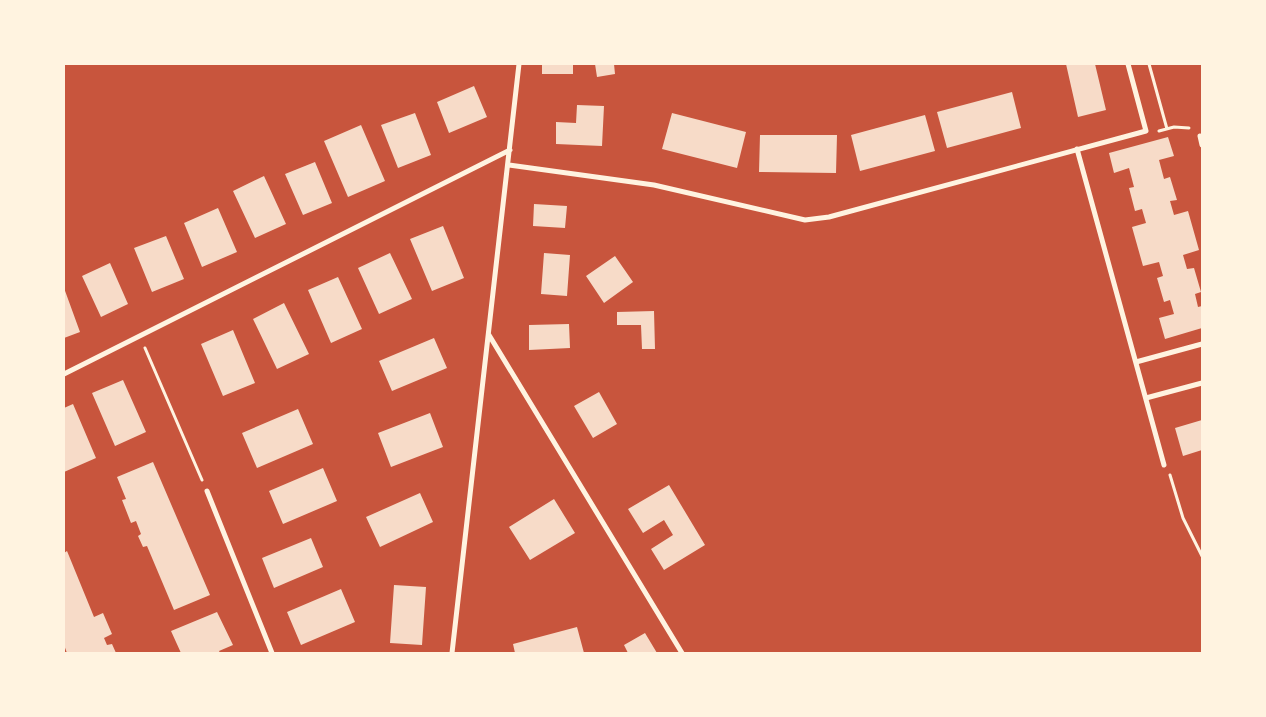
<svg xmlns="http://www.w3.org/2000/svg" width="1266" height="717" viewBox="0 0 1266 717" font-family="Arial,sans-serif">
<rect width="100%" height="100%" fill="#c8553d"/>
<path fill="#f7dbc8" d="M542 64H573V74H542Z
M595 64H614L615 74 597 77Z
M1066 64H1095L1106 110 1078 117Z
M474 86 487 117 449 133 437 102Z
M1012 92 1021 128 947 148 937 112Z
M577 105 604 106 602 146 556 144V122L576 123Z
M415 113 431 155 398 168 381 125Z
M672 113 746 132 737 168 662 149Z
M925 115 935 151 860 171 851 135Z
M361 125 385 181 348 197 324 141Z
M760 135H837L836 173 759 172Z
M1168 137 1174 156 1159 160 1164 179 1170 177 1177 200 1170 201 1174 215 1188 211 1199 250 1183 255 1187 269 1194 268 1201 292 1195 294 1198 307 1202 306V328L1165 339 1159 318 1174 314 1170 300 1164 302 1157 278 1163 276 1159 262 1143 266 1132 227 1146 223 1142 209 1135 211 1129 188 1134 187 1129 168 1114 173 1109 153Z
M315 162 332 203 303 215 285 174Z
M264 176 286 224 255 238 233 191Z
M534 204 567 206 565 228 533 226Z
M218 208 237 252 202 267 184 223Z
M443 226 464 278 432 291 410 239Z
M166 236 184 279 152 292 134 248Z
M390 253 412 299 379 314 358 268Z
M544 253 570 255 567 296 541 294Z
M615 256 633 282 604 303 586 276Z
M110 263 128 304 101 317 82 276Z
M338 277 362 329 331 343 308 290Z
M64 288 80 332 64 338Z
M284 303 309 354 277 369 253 319Z
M654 311 655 349H642L641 325H617V312Z
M569 324 570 348 529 350V325Z
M233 330 255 383 223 396 201 344Z
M434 338 447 368 392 391 379 361Z
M123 380 146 432 115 446 92 393Z
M599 392 617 424 593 438 574 406Z
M73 404 96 458 64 472V408Z
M298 409 313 444 257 468 242 433Z
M430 413 443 447 391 467 378 433Z
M1202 420V450L1183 456 1175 428Z
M153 462 210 595 174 610 147 546 143 547 138 536 141 534 136 521 131 523 122 500 126 499 117 477Z
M323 468 337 501 283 524 269 491Z
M669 485 705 545 664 570 651 549 673 535 664 520 643 533 628 509Z
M420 493 433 522 380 547 366 517Z
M554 499 575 533 530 560 509 527Z
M311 538 323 567 274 588 262 558Z
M67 551 94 617 103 613 112 634 104 638 107 645 112 644 116 653H67L64 645V553Z
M394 585 426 587 422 645 390 643Z
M341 589 355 622 301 645 287 612Z
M217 612 233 645 219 651 220 653H181L171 631Z
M577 627 584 653H515L513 644Z
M645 633 657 653H628L624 645Z"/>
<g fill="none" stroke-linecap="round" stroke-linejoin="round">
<path stroke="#fff3e0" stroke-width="3" d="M1149 64 1167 129
M1159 131 1174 127 1189 128
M145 348 202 480
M1170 475 1183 518 1202 556"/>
<path stroke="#fff3e0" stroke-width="5" d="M1200 136 1202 145
M1077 149 1164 465
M509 165 654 185 805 220 829 217 1146 131 1128 64
M489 335 682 653
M1136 362 1202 344
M64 374 510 150
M1146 398 1202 383
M207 491 272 653
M452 653 519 64"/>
</g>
<rect width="1266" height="717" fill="none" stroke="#fff3e0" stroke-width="130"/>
</svg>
